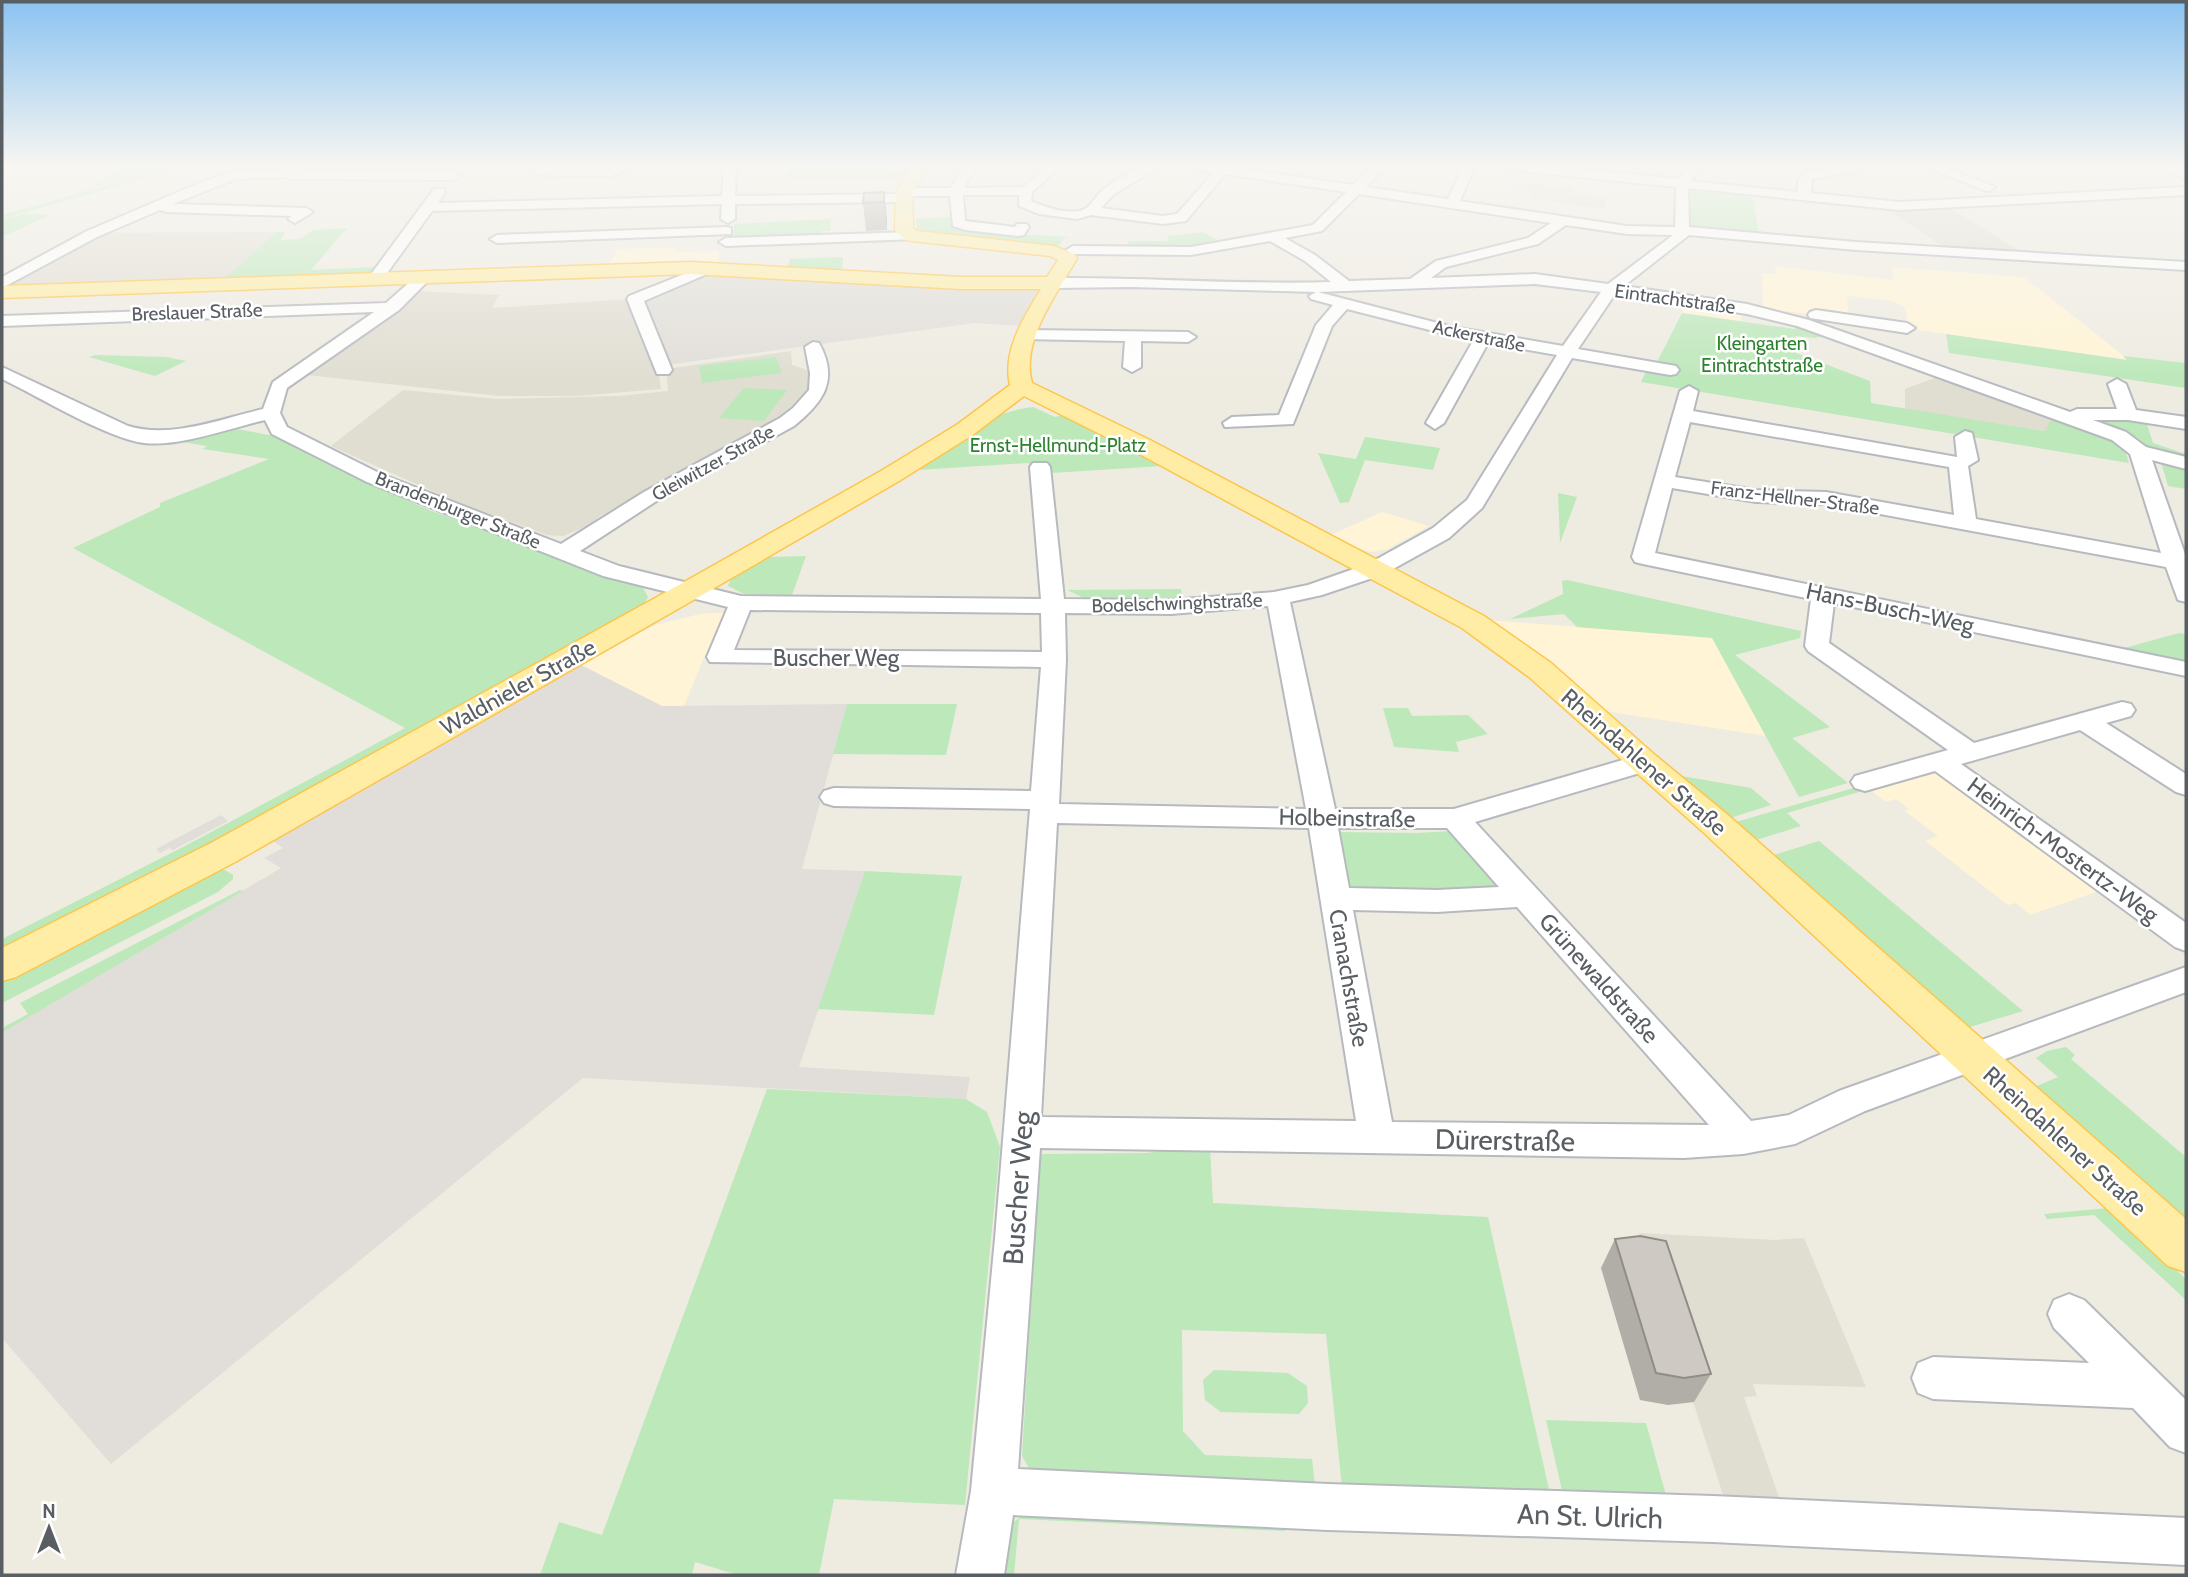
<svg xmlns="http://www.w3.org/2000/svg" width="2188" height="1577" viewBox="0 0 2188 1577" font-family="Cabin,sans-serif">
<rect width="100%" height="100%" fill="#eeebe1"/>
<path fill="#fff4d5" d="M675 247V252L719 251V264L608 266 618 249Z
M1775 266 1894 280 1891 267 2024 277 2129 360 1911 329 1905 326 1907 317 1904 307 1892 301 1847 296 1849 318 1763 309 1762 273 1776 274Z
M1686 304 1744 312 1740 321 1682 313Z
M1382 512 1429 526 1388 549 1371 552 1360 549 1331 535Z
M731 612 713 655H705L684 706H662L581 665 655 625 700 614Z
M1488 620 1712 637 1766 736 1604 711Z
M1938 768 2105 889 2030 915 2016 903 2008 905 1925 841 1938 836 1905 811 1909 809 1896 799 1886 802 1869 789Z"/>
<path fill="#e1ded9" d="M719 270 1042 289 1022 326 975 323 666 365 640 299 705 273Z
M581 665 662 706 847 704 802 869 865 871 799 1067 970 1077 966 1099 583 1078 111 1464 2 1338V1033L281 868 264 858 283 848 273 841Z
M221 815 228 821 173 850 170 848 160 853 156 849Z"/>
<path fill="#e0ddd1" d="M1515 182 1575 187 1572 194 1607 198 1604 209 1528 198 1532 193 1509 189Z
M1884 207 1950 208 2026 255 1948 250Z
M276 232 224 279 2 289 3 285 97 233Z
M415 291 499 295 492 308 631 299 658 370 661 389 577 396H499L307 375 401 308Z
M791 351 792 365 813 372 810 391 797 408 597 518V522L563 536 547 535 450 499 331 446 403 390 497 399 618 396 668 391 666 369Z
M1937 377 2052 418 2046 431 1905 409V389Z
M1639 1233 1775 1240 1804 1238 1866 1387 1753 1384 1757 1396 1744 1397 1781 1503 1725 1501Z"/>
<path fill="#bce8ba" d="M129 164H161L149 172 93 187Z
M180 164H194L2 219V215Z
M795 164H843L841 168 909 170 902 180 783 179Z
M1688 187 1752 193 1759 236 1690 228Z
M23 214 50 215 2 237V220Z
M954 217 955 224 1018 234 1069 237 1064 238 1058 246 1011 243 918 231 915 219Z
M831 219 830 231H822L821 236 734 240V224Z
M347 228 311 270 377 267 372 274 224 279 276 232H285L281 240 300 239 313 230Z
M1203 232 1224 244 1126 249 1129 241H1167L1168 236Z
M843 257 842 271 787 268 790 259Z
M1682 313 1795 329V325L1824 336 1815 338 1795 336 1793 352 1870 381 1871 403 2045 431 2052 418 2123 444 2129 463 1641 382 1647 369 1653 370Z
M1946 334 2127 360 2123 356 2186 363V388L1949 353Z
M96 355 166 357 186 361 155 376 89 357Z
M776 357 782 373 702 383 699 366Z
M744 388 787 390 764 421 719 418Z
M1033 407 1055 417 1062 415 1162 466 1051 473 1027 463 918 470 985 427C995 414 1017 409 1033 407Z
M2083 418H2145L2153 443 2186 454V459L2156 452Z
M232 428 274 436 331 466 429 510 642 586 648 597 641 609 2 956V939L187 845 405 728 73 548 160 507V503L269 459 203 449 207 446 183 442 184 440Z
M1365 437 1440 448 1433 470 1365 460 1349 502 1340 503 1318 453 1356 459Z
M2161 462 2186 466V489L2168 486Z
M1558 493 1577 497 1560 543Z
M806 556 792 595 744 594 728 586 731 579 769 557Z
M1567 580 1801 631 1800 638 1735 655 1830 727 1792 738 1848 783 1799 797 1712 638 1577 627 1564 614 1510 619 1563 594 1562 581Z
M1181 589 1182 597 1173 598 1082 597 1067 590Z
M2179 633 2185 634 2186 639 2185 666 2121 649Z
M847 704H957L946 755 833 754Z
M1383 708H1408L1412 716 1468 715 1488 734 1456 742 1459 752 1394 747Z
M1676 775 1751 788 1771 805 1730 818Z
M1864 785 1869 789 1787 813 1801 826 1756 840 1736 822Z
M1453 831 1506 890 1347 891 1336 832 1416 833Z
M1819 841 2023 1011 1970 1027 1980 1036 1967 1037 1774 855Z
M217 870H225L233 875V879L218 892 2 1003V974Z
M865 871 962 876 934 1015 818 1009Z
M240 890 243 891 2 1033V1028L28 1014 20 1003Z
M2066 1047 2075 1055 2071 1059 2186 1157V1238L2010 1078 2022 1073 2037 1086 2058 1077 2036 1058 2047 1051Z
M767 1089 966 1099 987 1112 1000 1147 965 1505 834 1499 819 1575H738L695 1562 692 1575H540L559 1522 602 1535Z
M1180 1147 1210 1148 1213 1203 1488 1217 1550 1494 1342 1487 1326 1334 1182 1330 1183 1431 1205 1455 1312 1459 1315 1485 1030 1470 1022 1456 1040 1154 1147 1153Z
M2108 1208 2186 1279V1300L2094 1215 2047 1219 2044 1214Z
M1214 1370 1288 1373 1307 1386 1308 1403 1299 1414 1221 1412 1205 1400 1203 1380Z
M1546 1420 1646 1423 1667 1499 1563 1495Z
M1030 1510 1283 1522 1285 1531 1019 1519 1014 1575H998L1008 1526Z"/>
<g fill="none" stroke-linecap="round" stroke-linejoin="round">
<g stroke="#b6babf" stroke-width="4">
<path id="minor" d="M298 164H316L301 171 454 172 460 176 454 180 291 179 286 177 236 179 173 204 306 208 313 212 295 223 288 219 291 216 166 212 160 210 97 237 2 288V277L87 231 197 184 234 171 280 170Z
M624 164H643L610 176 540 175 534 171 540 167 609 168Z
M720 164H734L736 167 735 196 899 194V189L904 188H951L965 164 976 165 964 188 1023 187 1050 164H1063L1032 192 1031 201C1044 207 1071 216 1085 209 1092 205 1097 194 1104 189 1120 176 1144 164 1164 164L1114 194 1101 208 1163 216 1177 214 1214 172 1185 168 1179 164H1233L1231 167 1353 185 1375 164H1388L1366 187 1448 199 1464 164H1476L1460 201 1627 226 1675 227 1676 187 1494 168 1488 164H1530L1679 179 1691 164H1703L1691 181 1798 192V181L1804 173 1851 164H1876L1870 168 1812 179 1811 193 1899 202 2186 187V195L1899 210 1688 188 1689 227 1856 242 2186 262V270L1856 250 1689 235 1624 286 1747 304 1809 320 2070 412 2077 409H2117L2108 384 2117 379 2126 384 2136 410 2186 417V429L2128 420H2093L2126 432 2146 447 2186 457V469L2152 460 2186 557V602L2178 600 2166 567 1826 504 1756 502 1672 488 1655 553 2186 662V676L1834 603 1829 643 1974 743 2122 702 2131 704 2135 710 2131 716 2106 723 2186 774V795L2176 792 2080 730 1961 764 2186 923V951L2175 947 1935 771 1865 791 1855 788 1851 782 1855 776 1948 750 1808 651 1805 646 1811 599 1643 564 1635 562 1632 557 1680 391 1689 386 1698 391 1693 411 1957 457 1955 437 1965 431 1972 433 1978 460 1968 466 1976 519 2161 553 2130 454 2112 440 1797 326 1747 314 1615 294 1578 349 1676 366 1679 370 1676 374 1670 375 1572 358 1482 508 1449 538 1384 574 1322 595 1290 602 1335 809H1454L1633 757 1643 754 1653 757 1657 763 1653 769 1475 822 1751 1121 1789 1115 1839 1091 2186 967V992L1865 1111 1795 1144 1743 1154 1684 1158 1040 1148 1018 1469 1328 1484 1713 1496 2186 1518V1565L1713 1542 1328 1530 1013 1515 1004 1575H956L971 1491 995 1239 1030 809 834 806 824 803 820 797 824 791 834 788 1031 791 1041 667 710 662 707 657 728 607 603 576 367 482 272 434 265 420C230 428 179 447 144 443 106 438 38 396 2 379V367L128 426C171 439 220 419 263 409L273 382 374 312 2 326V316L386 303 420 273H430L433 276 399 310 287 388 280 413 287 427 381 474 561 544 644 492 780 418 793 408 809 390 810 373 805 347 813 342 819 343C840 381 822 403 794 426L658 500 580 551 619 566 741 596 1041 599 1030 467 1033 463H1047L1050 467 1064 599 1171 600 1274 592 1308 585 1368 564 1433 528 1467 500 1557 355 1488 343 1444 423 1435 429 1426 423 1473 341 1347 309 1332 326 1293 424 1225 427 1223 423 1232 417 1279 415 1316 325 1333 305 1311 299 1309 296 1316 292 1130 287 1054 288 1046 283 1054 278C1146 277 1239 285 1331 282L1305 261 1270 241 1191 255 1073 254 1066 250 1073 246 1191 247 1313 225 1346 192 1225 174 1186 221 1163 224 1091 215 1077 219 1039 214 1019 206V195H963L965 221 1015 227 1017 224H1027L1029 227 1024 235 1019 236 966 230 953 226 950 196H908V201L903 202 735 204V219L728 223 721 219 722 204 432 211 382 280 377 282 369 277 434 189H444L445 192 438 203 722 196 724 168ZM1359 194 1551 223 1528 238 1436 261 1410 279 1349 281 1315 255 1285 238 1322 231ZM1566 225 1627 234 1673 235 1608 284 1535 274 1431 278 1446 267 1538 244ZM1535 284 1601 292 1563 346 1453 327 1318 292ZM1690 422 1949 467 1954 515 1826 492 1756 490 1675 477ZM1268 606 1306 809 1059 804 1066 660 1065 613 1171 614ZM750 610 1041 613 1042 652 734 650ZM1057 823 1309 828 1356 1121 1041 1117ZM1338 828H1447L1499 887 1437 890 1349 888ZM1517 907 1709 1125 1392 1122 1353 910 1437 912Z
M1919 164H1937L1995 187 1989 191 1984 190Z
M2146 164H2164L2186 171V179Z
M726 227 731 228V234L497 243 490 239 497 235Z
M912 232 919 236 917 239 726 246 719 242 726 238Z
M709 264 716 268 714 271 644 301 672 370 669 374H657L627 299 629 296Z
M1816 310 1907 323 1915 328 1907 333 1810 318 1808 315 1810 312Z
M1027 330 1188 332 1196 337 1188 342 1141 341V367L1132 372 1123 367 1125 341 1021 339 1019 335 1021 331Z
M2069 1294 2084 1300 2186 1400V1453L2170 1447 2133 1408 1933 1399 1918 1393 1912 1378 1918 1363 1933 1357 2089 1363 2054 1328 2048 1314 2054 1300Z"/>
</g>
<g stroke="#fec54a" stroke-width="3">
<path id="major" d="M915 164H931L912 192 913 228 917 231 1054 246 1074 254 1077 258C1058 293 1020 340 1032 383L1150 440 1484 616 1551 663 1655 755 1729 816 2186 1219V1272L2168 1266 1703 832 1529 677 1462 628 1132 450 1024 396 974 434 899 481 697 598 237 861 16 977 2 981V948L211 843 677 586 881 471 958 424 1010 385C1002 351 1024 317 1041 289H961L691 274 2 298V286L691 262 961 277H1047L1058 260 1050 256 912 241 906 240 895 230 896 192Z"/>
</g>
<use href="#minor" fill="#fff" fill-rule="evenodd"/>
<use href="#major" fill="#ffeda5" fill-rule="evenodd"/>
</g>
<path fill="#b1ada7" d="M884 192 887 230 866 231 863 203Z
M1615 1239 1711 1374 1694 1402 1668 1405 1640 1400 1601 1268Z"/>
<path fill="#908d88" d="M884 192 887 220V230L884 202Z"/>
<path fill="#cec9c2" stroke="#908d88" stroke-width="2" d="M884 192V202L863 203 864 193Z
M1640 1236 1666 1241 1711 1374 1684 1378 1656 1373 1615 1239Z"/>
<linearGradient id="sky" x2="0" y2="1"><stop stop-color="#8bc3f1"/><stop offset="0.43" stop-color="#f7f6f2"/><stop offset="1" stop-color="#f7f6f2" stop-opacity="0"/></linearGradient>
<rect width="2188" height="385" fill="url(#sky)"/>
<g text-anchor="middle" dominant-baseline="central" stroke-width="5" stroke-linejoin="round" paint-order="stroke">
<g font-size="19" fill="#595e63" stroke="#fff">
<text transform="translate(1675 299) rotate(8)">Eintrachtstraße</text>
<text transform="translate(197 312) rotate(-2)">Breslauer Straße</text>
<text transform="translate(1479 336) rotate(12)">Ackerstraße</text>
<text transform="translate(713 463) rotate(-29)">Gleiwitzer Straße</text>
<text transform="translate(1795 498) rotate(7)">Franz-Hellner-Straße</text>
<text transform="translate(458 510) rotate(22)">Brandenburger Straße</text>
<text transform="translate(1177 603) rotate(-2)">Bodelschwinghstraße</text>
</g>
<g font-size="19" fill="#2b822c" stroke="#fff">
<text x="1762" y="343">Kleingarten<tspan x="1762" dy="22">Eintrachtstraße</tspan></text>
<text x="1058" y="445">Ernst-Hellmund-Platz</text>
</g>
<g font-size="23" fill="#595e63" stroke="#fff">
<text transform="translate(1890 608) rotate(12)">Hans-Busch-Weg</text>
<text x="836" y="658">Buscher Weg</text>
<text transform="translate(518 687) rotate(-29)">Waldnieler Straße</text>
<text transform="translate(1644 762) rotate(41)">Rheindahlener Straße</text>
<text transform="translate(1347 818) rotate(1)">Holbeinstraße</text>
<text transform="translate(2063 850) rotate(36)">Heinrich-Mostertz-Weg</text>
<text transform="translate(1349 978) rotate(80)">Cranachstraße</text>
<text transform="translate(1599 978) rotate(48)">Grünewaldstraße</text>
<text transform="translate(2065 1141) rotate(42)">Rheindahlener Straße</text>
</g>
<g font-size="28" fill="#595e63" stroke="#fff">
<text transform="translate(1505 1140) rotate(1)">Dürerstraße</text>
<text transform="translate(1018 1188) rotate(-86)">Buscher Weg</text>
<text transform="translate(1590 1516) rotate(2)">An St. Ulrich</text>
</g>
</g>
<rect width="2188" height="1577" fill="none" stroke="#595e63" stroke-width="7"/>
<g transform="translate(49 1528)" stroke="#ffffff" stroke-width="5" paint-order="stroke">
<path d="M0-5L12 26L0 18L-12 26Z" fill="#595e63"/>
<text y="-10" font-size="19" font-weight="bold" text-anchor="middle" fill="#595e63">N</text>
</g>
</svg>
